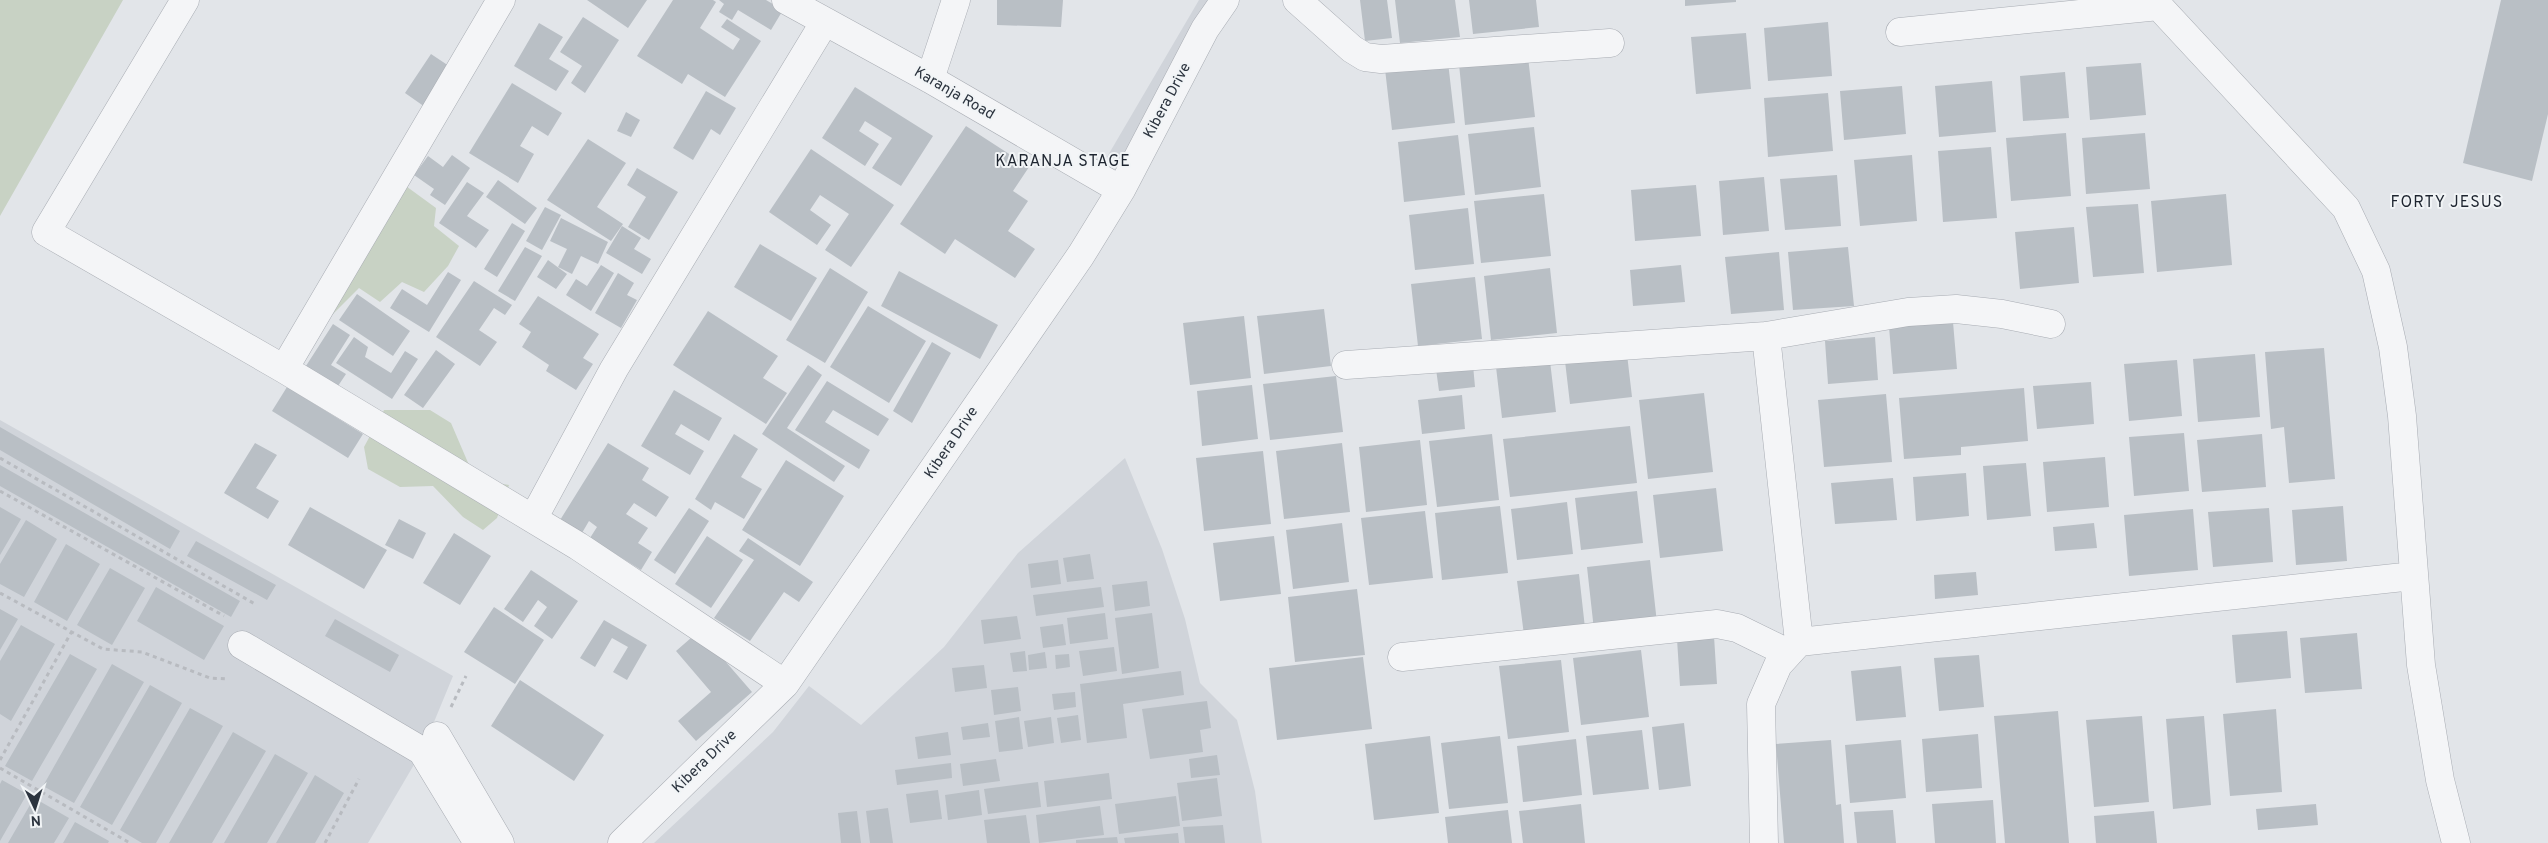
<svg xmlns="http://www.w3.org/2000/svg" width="2548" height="843" viewBox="0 0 2548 843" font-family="Overpass,sans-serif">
<rect width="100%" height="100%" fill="#e2e5e9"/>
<path fill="#d0d4da" d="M1199 0H1219L1125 168 1107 157Z
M0 420 453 676 422 751 368 843H0Z
M1125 458 1162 549 1185 619 1200 683 1237 720 1255 791 1262 843H654L773 732 809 686 861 725 944 647 1018 553Z"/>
<path fill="#c8d2c4" d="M0 0H123L0 216Z
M399 181 436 208 434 226 459 246 448 266 424 292 402 282 380 302 359 288 330 317Z
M384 410H430L451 423 475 479 509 485 497 518 483 530 463 517 433 486 400 487 368 469 364 447Z"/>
<path fill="#b9bfc5" d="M587 0H647L628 28Z
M673 0H713L716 2 700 28 733 50 740 39 721 27 727 19 761 41 725 97 688 74 682 84 637 56Z
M719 0H766L783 10 771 30 738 10 732 20 719 12 724 4Z
M997 0H1063L1061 27 997 25Z
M1360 0H1387L1392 38 1365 41Z
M1395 0H1455L1460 37 1400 43Z
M1469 0H1536L1539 27 1473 34Z
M1685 0H1736V2L1685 6Z
M2501 0H2548V114L2532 181 2463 163Z
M583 17 619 40 585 93 571 83 582 66 560 52Z
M1828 22 1832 76 1768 81 1764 28Z
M539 23 563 37 549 59 569 71 556 91 514 66Z
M1746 33 1751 89 1696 94 1691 37Z
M431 54 452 68 425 107 405 93Z
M1528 57 1535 117 1465 125 1459 64Z
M1448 62 1455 123 1392 130 1385 69Z
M2141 63 2146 115 2090 120 2086 67Z
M2065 72 2069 118 2023 121 2020 76Z
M1992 81 1996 132 1939 137 1935 86Z
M512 83 562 113 548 136 532 126 520 146 534 154 518 183 469 153Z
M1902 86 1906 134 1844 140 1840 91Z
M855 87 933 136 901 186 872 168 892 138 865 121 859 131 879 144 865 166 822 138Z
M706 91 736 108 720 135 711 129 693 160 673 148Z
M1828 93 1833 151 1768 157 1764 98Z
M626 112 640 120 631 137 617 131Z
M966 126 1029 167 1013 191 1028 201 1008 231 1035 249 1015 278 955 239 945 254 900 224Z
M1534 127 1541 187 1475 195 1468 134Z
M2066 133 2071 196 2011 201 2006 138Z
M2145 133 2150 189 2086 194 2082 138Z
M1458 135 1465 195 1404 202 1398 142Z
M588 139 626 163 597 207 623 224 611 241 547 200Z
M1991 147 1997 218 1943 222 1938 151Z
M811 149 894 205 851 267 825 250 849 214 820 195 810 210 831 225 817 245 769 212Z
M452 155 470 168 445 205 430 195 434 189 414 175 428 156 443 167Z
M1912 155 1917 221 1860 226 1854 160Z
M637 168 678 192 649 240 628 227 646 197 627 185Z
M1837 175 1841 226 1785 230 1780 179Z
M1764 177 1769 231 1723 235 1719 181Z
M498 180 537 208 525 224 486 197Z
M467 182 484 193 467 216 489 230 476 248 439 223Z
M1696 185 1701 236 1635 241 1631 190Z
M1544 194 1551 256 1481 263 1474 201Z
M2226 194 2232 265 2157 272 2151 201Z
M2138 204 2144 273 2093 277 2086 207Z
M545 207 561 215 542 250 526 241Z
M1468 208 1474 264 1415 270 1409 215Z
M561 218 608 242 598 264 581 256 572 274 558 267 567 249 550 241Z
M512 223 525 231 497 277 484 269Z
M622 226 641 238 634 249 651 259 642 274 606 253Z
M2074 227 2079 283 2020 289 2015 232Z
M760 244 817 278 791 321 734 287Z
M525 247 542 256 515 301 498 291Z
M1848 247 1854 306 1793 310 1788 252Z
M1779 252 1784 310 1731 314 1725 257Z
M548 260 567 274 556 289 537 277Z
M601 265 614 273 591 311 566 295 576 279 587 286Z
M1681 265 1685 302 1633 306 1630 270Z
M830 268 868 292 825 363 786 340Z
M1550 268 1557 333 1491 340 1484 276Z
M899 271 998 325 980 359 881 306Z
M448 272 461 280 429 332 390 308 402 289 427 305Z
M618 273 634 283 627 295 637 300 621 328 595 313Z
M1475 277 1482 339 1418 346 1411 284Z
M474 281 512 305 505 315 494 308 479 330 497 342 480 366 436 337Z
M357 294 410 331 393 356 339 320Z
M538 296 599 334 583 358 593 364 576 390 546 371 549 365 522 347 531 332 519 324Z
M868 306 926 341 889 403 830 367Z
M1324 309 1331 366 1264 374 1257 316Z
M708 311 778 356 763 378 787 393 766 424 673 365Z
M1244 316 1251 378 1190 385 1183 323Z
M1953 322 1957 369 1893 374 1889 327Z
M333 324 350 335 331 365 346 374 336 389 304 369Z
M354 337 368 347 365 357 391 373 405 351 418 359 392 399 336 363Z
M1875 337 1878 380 1828 384 1825 341Z
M932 342 951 353 912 423 893 411Z
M2324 348 2335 479 2289 483 2284 427 2271 429 2265 352Z
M436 350 455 364 423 408 404 395Z
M1627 354 1632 397 1570 404 1565 361Z
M2255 354 2260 417 2198 422 2193 359Z
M2177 360 2182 416 2129 421 2124 364Z
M1550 361 1556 412 1502 418 1496 367Z
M808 365 822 375 787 428 845 466 834 482 762 434Z
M1473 365 1475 387 1439 391 1436 369Z
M1336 376 1343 432 1270 440 1263 384Z
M827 381 889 419 878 436 833 410 825 422 870 450 859 469 795 430Z
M2091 382 2094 424 2037 429 2033 386Z
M1252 385 1258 439 1202 446 1197 391Z
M287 387 363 434 348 458 272 411Z
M2024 388 2028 441 1961 447V455L1904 459 1899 398Z
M674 390 722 418 709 441 681 424 675 434 704 451 690 475 641 446Z
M1704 393 1713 472 1648 479 1639 400Z
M1886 394 1892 462 1824 467 1818 400Z
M1462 395 1465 429 1422 434 1418 400Z
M1630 426 1637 483 1510 497 1503 439Z
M0 427 180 531 170 549 0 450Z
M2184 433 2189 491 2134 496 2129 437Z
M734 434 758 449 741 477 762 489 744 519 715 502 711 510 695 499Z
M1492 434 1499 500 1437 507 1429 441Z
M2262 434 2266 487 2202 492 2197 440Z
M1420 440 1427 505 1366 512 1359 447Z
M255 443 277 455 256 488 279 501 268 519 224 493Z
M608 443 649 468 642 480 669 497 656 517 634 503 626 514 648 528 638 543 652 552 641 570 590 538 597 527 589 521 579 538 557 525Z
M1342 443 1350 512 1284 519 1276 451Z
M1263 451 1271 524 1204 531 1196 458Z
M2105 457 2109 507 2047 512 2043 462Z
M786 460 844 496 800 566 742 530Z
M2026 463 2031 516 1987 520 1983 466Z
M0 465 240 601 231 617 0 486Z
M1966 473 1969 516 1916 521 1913 477Z
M1893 478 1897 520 1835 524 1831 483Z
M1716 488 1723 551 1660 558 1653 495Z
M1637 491 1643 543 1581 550 1575 498Z
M1567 502 1573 554 1517 560 1511 509Z
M1500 506 1508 573 1442 580 1435 513Z
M2343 506 2347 561 2296 565 2292 510Z
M0 507 21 519 0 555Z
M310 507 387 550 364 589 288 545Z
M689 508 709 521 675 574 654 560Z
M2269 508 2273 562 2213 567 2208 512Z
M2193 509 2198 570 2129 576 2124 515Z
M1425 511 1433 578 1369 585 1361 518Z
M399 519 426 533 413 559 385 545Z
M26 520 57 539 24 597 0 584V564Z
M1342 523 1349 582 1293 589 1286 530Z
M2094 523 2097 548 2055 551 2053 527Z
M454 533 491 556 460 605 423 583Z
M707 536 743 560 711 608 675 584Z
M1274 536 1281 594 1220 601 1213 543Z
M748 538 813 582 799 602 784 592 750 641 714 618 754 560 739 551Z
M196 541 276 585 267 600 187 556Z
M66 544 100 564 67 621 34 602Z
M1090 554 1094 579 1067 582 1063 558Z
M1058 560 1061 584 1031 588 1028 564Z
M1650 560 1657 623 1594 630 1587 567Z
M110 568 145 588 112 645 77 625Z
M531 570 578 601 552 639 534 626 547 607 538 600 523 622 504 609Z
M1976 572 1978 595 1935 599 1934 575Z
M1579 574 1585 628 1524 635 1517 581Z
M1147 581 1150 606 1115 611 1112 585Z
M156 587 224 626 204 660 137 621Z
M1101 587 1104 607 1036 616 1033 595Z
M1357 589 1365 655 1295 662 1288 597Z
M494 607 544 640 515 684 464 652Z
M0 609 18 619 0 650Z
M1105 613 1108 639 1070 644 1067 618Z
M1152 613 1159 668 1122 674 1115 618Z
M1017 616 1021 639 984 644 981 620Z
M335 619 399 655 390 672 325 636Z
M604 620 647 645 627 680 613 672 628 647 612 638 595 667 580 658Z
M1063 624 1066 645 1043 648 1040 627Z
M21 625 55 644 11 721 0 714V661Z
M699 631 752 692 696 741 678 721 711 692 676 651Z
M2287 631 2291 678 2236 683 2232 635Z
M2357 633 2362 689 2305 693 2300 638Z
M1714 636 1717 684 1680 686 1677 639Z
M1114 647 1117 671 1083 676 1079 651Z
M1641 650 1649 717 1581 725 1573 658Z
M1025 651 1027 671 1013 672 1010 653Z
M1045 652 1047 668 1029 670 1028 655Z
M70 654 97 669 32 781 5 766Z
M1069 654 1070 667 1056 669 1055 655Z
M1979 655 1984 707 1939 711 1934 658Z
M1363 657 1372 729 1277 740 1269 668Z
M1561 660 1569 732 1508 739 1499 666Z
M112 664 144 682 74 803 43 786Z
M984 665 987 688 955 692 952 668Z
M1901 666 1906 717 1856 721 1851 671Z
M1181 671 1184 695 1123 704 1127 738 1087 743 1080 684Z
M520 680 604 735 574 781 491 726Z
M150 685 182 703 112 825 80 807Z
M1018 687 1021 711 994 715 991 690Z
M1075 692 1076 707 1054 710 1052 694Z
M1207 701 1211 728 1200 730 1203 752 1150 759 1142 709Z
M190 708 223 726 156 843H142L120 830Z
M2276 709 2282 792 2230 796 2223 714Z
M2058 711 2069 843H2005L1994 716Z
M1078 715 1081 740 1061 743 1057 718Z
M2142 716 2149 802 2094 807 2086 720Z
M2204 716 2211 805 2173 809 2166 719Z
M1019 717 1023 749 999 752 995 721Z
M1051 717 1054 743 1028 747 1024 721Z
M988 723 990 737 963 740 961 727Z
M1684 723 1691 786 1659 790 1652 727Z
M1642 730 1649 789 1593 795 1586 736Z
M233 732 266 751 212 843H169Z
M948 732 951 755 918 759 915 737Z
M1978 734 1982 788 1926 792 1922 739Z
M1430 736 1439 813 1374 820 1365 744Z
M1500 736 1508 803 1449 809 1441 743Z
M1576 739 1582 795 1523 802 1517 746Z
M1831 740 1836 805 1841 804 1844 843H1784L1776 744Z
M1901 740 1906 798 1850 803 1845 745Z
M275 754 308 773 267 843H224Z
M1217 755 1220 775 1191 778 1189 759Z
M996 759 1000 781 963 786 960 764Z
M951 763 952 778 897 785 895 770Z
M1109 773 1112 799 1047 807 1044 781Z
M315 775 344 793 315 843H276Z
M1217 778 1222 816 1182 821 1177 783Z
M2 780 27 794 0 841V784Z
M1038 782 1041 807 988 814 984 789Z
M938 790 942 819 910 823 906 794Z
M979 790 982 815 948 820 945 795Z
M1176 796 1180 826 1119 834 1115 804Z
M34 798 69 818 54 843H8Z
M1993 800 1996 843H1935L1932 804Z
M1581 804 1585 843H1523L1519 811Z
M2316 804 2318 825 2258 830 2256 809Z
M1100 806 1104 835 1039 843 1036 815Z
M888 808 893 843H870L866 811Z
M1508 810 1512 843H1448L1445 817Z
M1893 810 1896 843H1857L1854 812Z
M857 811 861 843H841L838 813Z
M2154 811 2157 843H2096L2094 816Z
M1026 815 1030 843H987L984 820Z
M75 822 109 841 108 843H63Z
M1223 825 1225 843H1185L1183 827Z
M1178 833 1179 843H1125L1124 838Z
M1117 837 1118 843H1076V840Z"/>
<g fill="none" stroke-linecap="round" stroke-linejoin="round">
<g stroke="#a8acb3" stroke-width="29">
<path id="minor" d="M185 0 46 232 284 369 578 546 785 684
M786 0 930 79 1121 190
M1297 0 1352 49 1365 57 1381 59 1610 43
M2153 0 2346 208 2376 271 2393 347 2402 416 2421 665 2440 780 2456 843
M1900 32 2159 6
M930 79 956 0
M1766 336 1799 642
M1346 365 1766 336 1908 312 1956 309 2002 314 2051 324
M284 369 501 0
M533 519 614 369 824 23
M242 645 422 751 478 843
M1402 657 1717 624 1737 628 1788 653
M437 736 500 843
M622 843 785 684 1081 255 1121 190 1205 29 1225 0
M1764 843 1761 704 1778 665 1799 642 2413 576"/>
</g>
<path stroke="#b8bbc0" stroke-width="3" stroke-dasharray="4 4" stroke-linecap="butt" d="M0 458 255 604
M0 491 224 616
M0 593 103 649 142 652 210 678 228 679
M451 707 466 676
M0 760 72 631
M0 768 130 843
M325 843 359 779"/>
<use href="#minor" stroke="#f4f5f7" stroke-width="28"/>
</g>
<g text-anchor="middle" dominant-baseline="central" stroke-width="4" stroke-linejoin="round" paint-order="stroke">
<g font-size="15" fill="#2c343f" stroke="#f1f4f6">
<text transform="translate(954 94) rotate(30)">Karanja Road</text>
<text transform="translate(1168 101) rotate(-62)">Kibera Drive</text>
<text transform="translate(952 443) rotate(-56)">Kibera Drive</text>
<text transform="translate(705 762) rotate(-44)">Kibera Drive</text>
</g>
<g font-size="16" letter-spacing="1" fill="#1e2530" stroke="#f1f4f6">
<text x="1063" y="162">KARANJA STAGE</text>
<text x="2447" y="203">FORTY JESUS</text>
</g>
</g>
<g transform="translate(35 808) rotate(176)" stroke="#f1f4f6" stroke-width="4" paint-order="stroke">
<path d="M0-4L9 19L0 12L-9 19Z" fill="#2c343f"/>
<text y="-8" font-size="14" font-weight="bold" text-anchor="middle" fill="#2c343f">N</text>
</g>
</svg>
